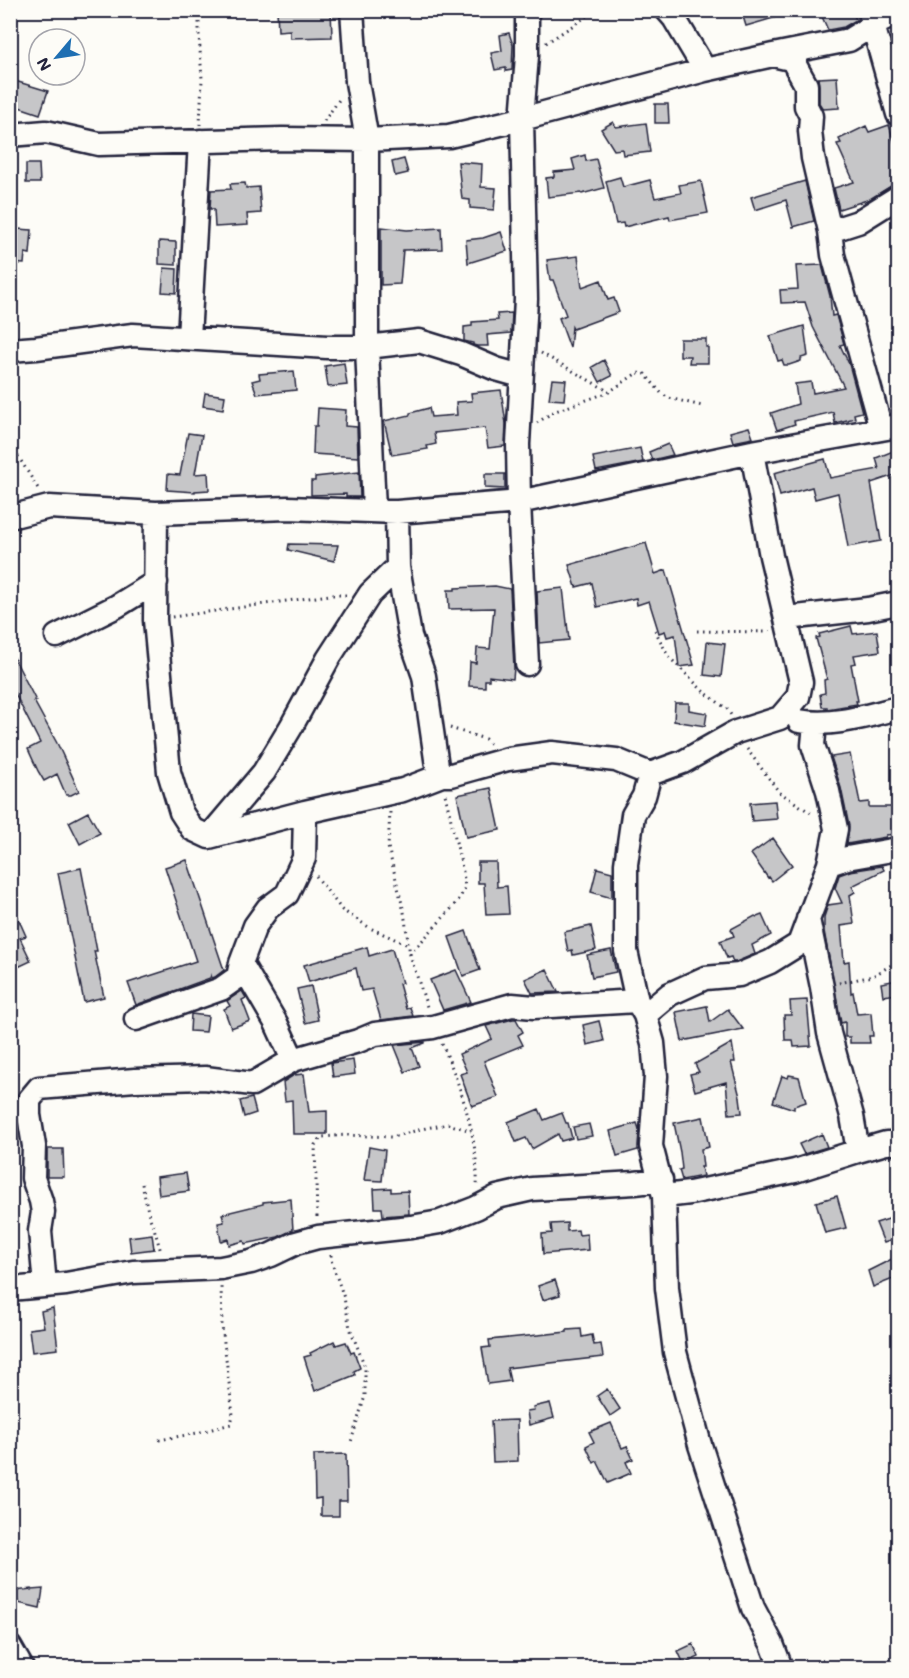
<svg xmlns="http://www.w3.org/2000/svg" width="909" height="1678" viewBox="0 0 909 1678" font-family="Mali,sans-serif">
<rect width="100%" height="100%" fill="#fdfcf7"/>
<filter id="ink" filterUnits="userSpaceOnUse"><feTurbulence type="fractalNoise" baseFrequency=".0167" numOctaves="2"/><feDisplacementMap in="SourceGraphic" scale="12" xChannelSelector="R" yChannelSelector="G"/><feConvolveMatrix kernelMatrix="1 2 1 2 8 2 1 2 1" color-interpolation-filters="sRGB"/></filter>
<g filter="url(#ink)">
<path fill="#c6c6c8" stroke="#22223b" stroke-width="1.5" d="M277 10H331L332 37 290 38V30L278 31Z
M741 10H787V14L746 26Z
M819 10H852L856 20 844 27 828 30Z
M509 33 513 45 512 70 506 71V68L495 70 491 53 502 51 500 35Z
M837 77 839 108 823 109 819 103V85L818 78Z
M15 81 48 91 40 114 10 104V95Z
M655 104H668L669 123H655Z
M613 122 616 127 646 123 650 152 623 155 622 149 614 150 601 129Z
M889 125 898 154V184L891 186 870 199 839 209 834 188 854 182 837 144 841 143 839 139 866 126 869 132Z
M585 155 586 161 596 159 604 188 582 194 581 193 548 197 546 178 554 177V172L575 170 572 159Z
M404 159 408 173 395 176 392 162Z
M458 162 482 164 481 187 496 188 494 210 470 208V200L462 199Z
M26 164H39L40 183H26Z
M620 177 623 187 650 180 655 198 681 193 679 185 701 181 708 213 670 220 669 216 624 227 623 223 616 224 606 181Z
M805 181 814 221 793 227 786 200 755 210 751 197Z
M245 183 246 188 259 187 261 213 247 214 248 225 215 227 214 209H210L211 190 231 189 230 184Z
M381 227 407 230 441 228 442 249 403 250 400 284 381 285Z
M17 229 32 230 30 254 25 253 24 264 10 263V243H16Z
M501 232 507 251 468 263 466 240 483 238Z
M159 241 176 242V265L159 264Z
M578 256 582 287 601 280 608 300 614 298 619 312 573 329 572 327 570 348 559 318 566 315 553 280H550L547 260Z
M822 265 830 296 832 316 836 315 844 344 840 345 849 364 862 412 854 414 855 418 835 423 833 412 794 421 795 424 777 430 771 413 798 404 795 384 811 382 813 393 844 387 813 327 805 302 781 303 780 290 798 289 796 266Z
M164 268 177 269 176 293 162 292Z
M512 313 511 333 487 335 488 346H477L473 345V343L464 341V327L472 326V322L498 320 497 314Z
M804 326 808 356 801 358V361L789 365H784L782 360 778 361 770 336Z
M680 339H706V347H708V363H689L690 356H680Z
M604 360 612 376 600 382 592 367Z
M344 363 347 385 328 387 325 366Z
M294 371 296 390 257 394 252 381 260 379 259 374Z
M552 379 566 380 564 400 549 399Z
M501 390 506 424 505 446 488 448 485 428 434 433 436 444 427 446 428 449 392 455 384 421 410 415V413L429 408 431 417 457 415 456 402 472 401 471 393Z
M205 393 225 396 223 409 203 406Z
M318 408 346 410 345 426 357 427 358 457 313 454 314 426H317Z
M749 427 753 438 733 442 730 432Z
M188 433 202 435 195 474 208 473 209 490 195 491V492L167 490 168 474 180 475Z
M668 444 673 455 652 460 649 452Z
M640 448 643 462 596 471 593 457Z
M898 449V474L871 483 881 541 848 547 838 493 815 499 812 487 780 496 774 473 825 459 830 478 879 469 876 458Z
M359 472 360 497H346V494L311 495V481H315V477Z
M485 474H505V489L485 488Z
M646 543 655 574 666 570 694 665 679 667 675 635 667 637 665 631 659 633 649 601 637 605 636 598 597 607 592 583 576 587 569 565Z
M289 544 338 545 334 561 288 550Z
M495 586 510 589 514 668 513 679 489 676V680H485V687L469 686 470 662 476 663 477 648 490 649 494 608 449 609 448 590H455V588Z
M563 588 569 640 539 643 537 591Z
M851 626 853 634 877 631 880 651 854 655 856 663 851 664 858 701H856L857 704 827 709V707H822L820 694 825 693 824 680 827 679 816 638 820 637 819 634Z
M707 642 725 644 721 677 704 675Z
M10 650 36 701H34L58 745 79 791 71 795H66L57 774 44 781 38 771 28 749 40 743 10 684Z
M675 703H689V710L707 713 705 726 674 721Z
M850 754 860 803 869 802V807H895V813L898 812V834L886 835V837L847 844 849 826 841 788 831 757Z
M491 788 500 830 466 837 457 795Z
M775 801 777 819 752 821 750 803Z
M88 812 100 833 80 844 69 822Z
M773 838 792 865 772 881 769 877 768 878 751 854Z
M187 860 224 970 215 977 212 978 211 975 210 978 136 1005 128 983 196 961 165 867Z
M478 862H496L497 887 507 886 509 914 486 915 484 883H478Z
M882 866 884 870 852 886 855 892 850 895 854 924 841 926 844 962 849 961 851 993 853 992 857 1014 871 1013 873 1036H869L870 1043H850V1037H845V1022L841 1023 824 931V917L828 905 842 903 835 888 839 875 850 871Z
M81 868 97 951H94L104 997 84 1002 58 873Z
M597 868 612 872V898L591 892Z
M10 900 26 936 20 938 31 961 18 967 10 953Z
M762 915 771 935 752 945 755 954 736 962H733L731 957 727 958 720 941 734 936 731 929 755 916 757 917Z
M591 926 596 950 573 955 572 950 568 951 564 932Z
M466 931 480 970 463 976 449 937Z
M367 947 369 956 392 949 402 983 399 984 406 1009 410 1007 413 1016 381 1020 372 989 361 991 356 968 309 982 304 965Z
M611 950 616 972 592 977 587 955Z
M547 969 558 992 532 993 525 979Z
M456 970 471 1002 443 1010 430 980Z
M898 980V994L883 996 881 983Z
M311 986 318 1020 305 1023 297 989Z
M242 991 246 998 242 1000 250 1021 231 1028 224 1009 230 1006 227 1001Z
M807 1000 811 1046 794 1047 793 1040H785L784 1015H791L790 1001Z
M707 1006 710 1022 728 1009 743 1029 682 1041 676 1012Z
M191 1014 208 1016 206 1032 190 1031Z
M513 1019H516L523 1032 518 1035 523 1045 484 1061 498 1097 472 1106 460 1074 467 1072 459 1054 492 1039 486 1026Z
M599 1021 604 1041 587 1045 583 1025Z
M425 1042V1043L412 1048 419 1066 405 1072 394 1045Z
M732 1043 735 1062H731L740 1097 742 1113 729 1114 726 1082 695 1091 690 1074 699 1072 695 1064Z
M353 1060 355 1074 333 1077 331 1063Z
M304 1074 309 1112 327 1111V1134H293L292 1100 285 1101 283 1082 294 1075Z
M789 1075 799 1077 806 1102 794 1106V1109L773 1102 782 1076 788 1078Z
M252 1098 256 1113 244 1117 240 1101Z
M539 1109 544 1120 562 1113 566 1123H568L572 1138 561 1141 558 1134 532 1149 526 1138 516 1142 508 1122Z
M703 1117 709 1147 701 1149 703 1167H701L703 1176 682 1180 679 1170 682 1169 680 1152 674 1123Z
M637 1123 639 1129 638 1150 617 1156 610 1131Z
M589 1124 592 1136 576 1139 573 1127Z
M822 1134 827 1147 804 1154 799 1144Z
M369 1147 385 1150 382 1181 364 1180Z
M47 1149H63L64 1177H47Z
M186 1173 189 1191 159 1195 157 1177Z
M391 1188V1192L408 1191 409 1214 383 1216 382 1208H375L374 1189Z
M837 1196 846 1228 825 1233 816 1202Z
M291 1199 293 1230 278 1237 245 1244 244 1241 229 1245 228 1239 221 1241 218 1223 224 1222 222 1214 263 1204V1202Z
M898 1216V1238L884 1243 876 1223Z
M567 1223V1231L578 1230 579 1235 587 1234 588 1250 543 1254 542 1234 552 1233 551 1224Z
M152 1234 154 1249 131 1252 129 1237Z
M898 1256V1277L873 1287 868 1271Z
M555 1280 560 1295 543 1300 538 1286Z
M53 1308 58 1349 32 1352 29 1329 44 1327 41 1311Z
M581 1329 582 1337 592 1335 594 1345 601 1344 603 1357 507 1368 510 1381 488 1384 482 1348 490 1347 489 1340 567 1332V1330Z
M334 1341 336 1345 346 1342 351 1353 354 1352 360 1368 354 1371 355 1375 315 1391 304 1357 311 1355 310 1353Z
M607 1389 620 1409 610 1416 597 1396Z
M550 1403 554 1418 529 1425 527 1411 534 1410 533 1407Z
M517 1420 518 1461 493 1462 491 1421Z
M611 1423 622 1448 627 1446 633 1459 626 1462 631 1473 608 1483 597 1461 594 1463 586 1446 594 1442 589 1432Z
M346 1454 347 1501H339V1516H321V1498L315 1499 314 1455Z
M31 1589V1590L43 1589 40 1608 18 1603 16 1591Z
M693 1644 699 1657 684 1664 678 1651Z"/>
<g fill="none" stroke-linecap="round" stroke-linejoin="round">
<g stroke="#22223b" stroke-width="27">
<path id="minor" d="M352 10 357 82 367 140V347L374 510
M527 10V56L522 119 526 299 518 444 519 502 527 664
M667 10 674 18 705 70
M870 12 873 25 898 114
M773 55 795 60V65L806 85V106L811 116 810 131 813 158 830 231
M10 135 46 132 99 144 282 139 367 140 449 136 522 119 705 70 773 55 849 40 873 25 898 13
M189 338 200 141
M10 350 36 348 133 335 327 347H367L419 341 461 354 496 369 521 376
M881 429 833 255 830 231 858 222 898 197
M752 452 771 556 801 682 798 697 780 718 736 732 683 762 650 774 644 796 633 815 626 864V951L637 1001 645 1015 653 1043 656 1076 651 1146 664 1196 667 1288 675 1352 700 1445 753 1608 772 1644 781 1668
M397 512 398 567 410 636 424 676 437 766 442 775H451L508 759 552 753 616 760 650 774
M156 513 155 620 169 772 181 812 192 829 209 837 305 812 403 790 442 775
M10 517 49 507 156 513 288 508 397 512 519 502 752 452 898 426
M787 618 868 609 898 603
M57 636 117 606 156 582
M799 721C833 727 866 716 898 708
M209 837 264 772 291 727 328 659 370 594 398 567
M829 864 847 858 898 849
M808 919 822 987 829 1033 852 1116 858 1151
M241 963 276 1023 293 1060
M645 1015 670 994 705 978 739 975 770 962 799 944 829 864 836 829 828 791 813 745 815 724
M136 1019 221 989 238 977 241 963 255 926 268 908 287 894 304 858 305 812
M664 1196 690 1193 795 1171 858 1151 886 1143H898
M45 1285 40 1231 43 1212 41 1201 33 1178 34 1146 29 1115V1100L39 1088 135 1080 205 1078 252 1084 293 1060 358 1041 375 1034 433 1027 512 1005 534 1007 637 1001
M10 1289 66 1284 133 1272 221 1268 251 1262 271 1255 296 1243 318 1237 411 1227 440 1222 476 1208 497 1197 532 1189 635 1183 661 1180
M10 1647 22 1668"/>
</g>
<path stroke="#22223b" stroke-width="3" stroke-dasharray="1.5 4.5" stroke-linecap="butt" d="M199 10V35L202 79 200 125
M546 43 589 15 592 10
M324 121 341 97
M541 353 608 391
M537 423 553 412 609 392 637 373 645 374 662 394 669 398 702 406
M10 440 13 448 39 490
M172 617 330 595H347
M655 630 668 656 703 691 727 709 731 715
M697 631 770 632
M450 728 485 739 490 744
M747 749 779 792 814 815
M390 812 388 847 404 912 410 955 428 1010
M316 876 342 910 370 928 408 945
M410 954 451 909 460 898 465 887 463 872 445 794
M839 983 873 976 898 961
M442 1044C461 1086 479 1141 477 1188
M142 1184 149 1216 154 1228 161 1252
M317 1217 315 1145 322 1137 346 1135 392 1137 426 1128 448 1124 471 1131
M331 1255V1260L344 1298 350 1328 365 1367V1396L351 1442
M159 1440 197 1433 231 1424 233 1415 222 1326 221 1285"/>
<use href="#minor" stroke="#fdfcf7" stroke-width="22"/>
</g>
</g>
<rect width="909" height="1678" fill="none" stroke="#fdfcf7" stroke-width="36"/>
<rect x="18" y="18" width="873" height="1642" fill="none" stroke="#22223b" stroke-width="2" filter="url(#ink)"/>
<g transform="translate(57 57) rotate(241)"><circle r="28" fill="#fdfcf7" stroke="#a5a5ac" stroke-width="1.5"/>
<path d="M0-4.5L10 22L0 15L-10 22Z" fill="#1f6fb2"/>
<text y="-9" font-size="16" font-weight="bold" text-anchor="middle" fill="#22223b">N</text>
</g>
</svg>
